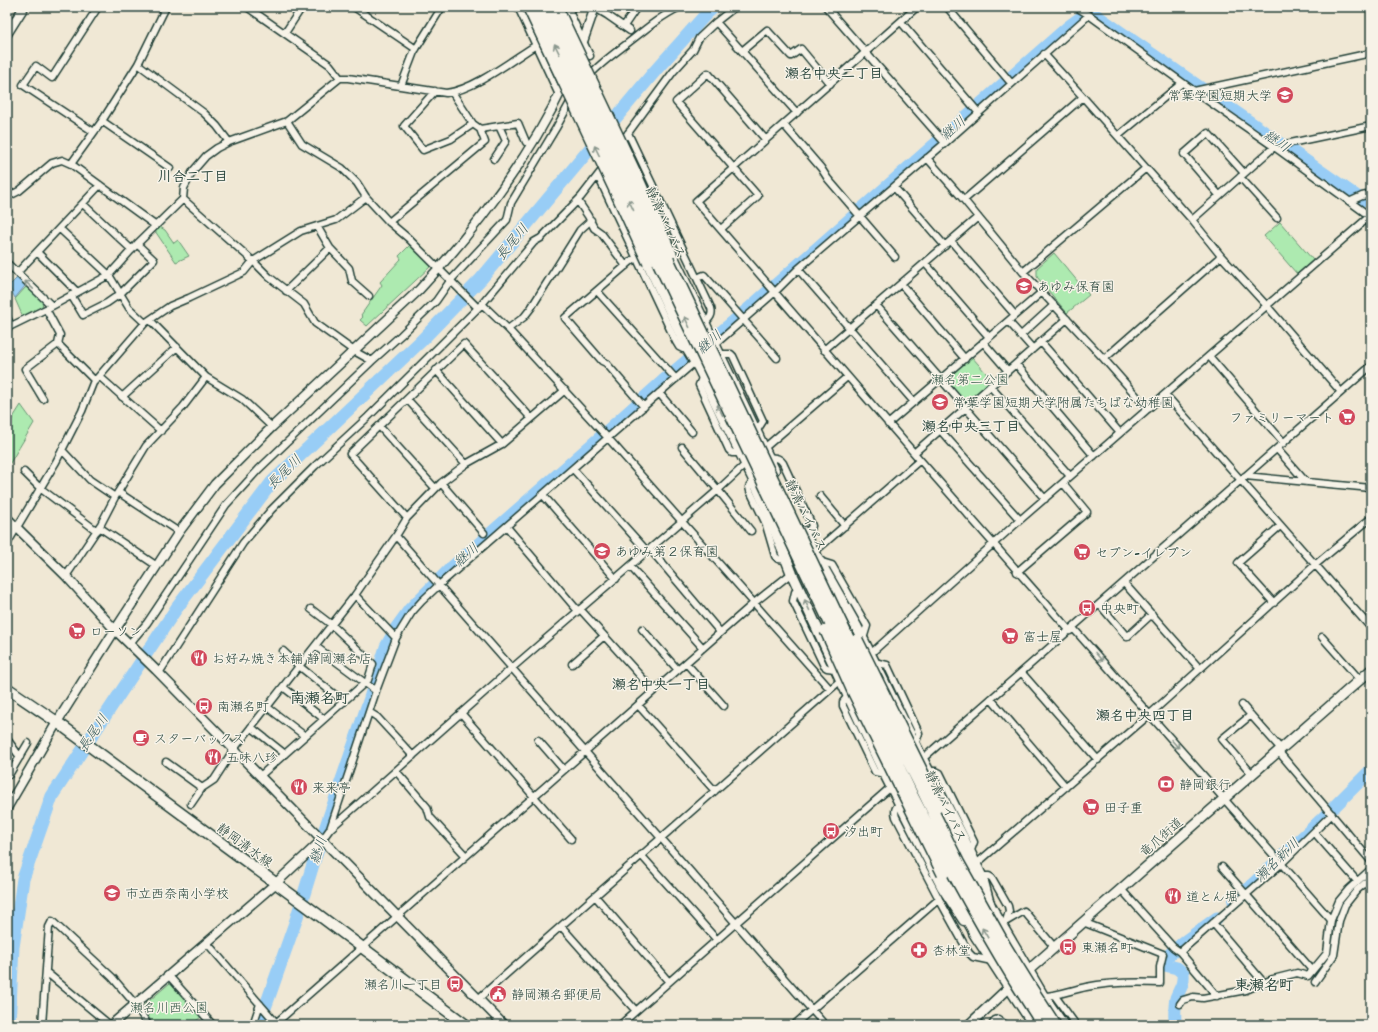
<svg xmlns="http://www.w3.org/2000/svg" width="1378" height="1032" viewBox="0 0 1378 1032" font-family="Sriracha,'Klee One',sans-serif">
<rect width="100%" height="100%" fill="#f0e8d5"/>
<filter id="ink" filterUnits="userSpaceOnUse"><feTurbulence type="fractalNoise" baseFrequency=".025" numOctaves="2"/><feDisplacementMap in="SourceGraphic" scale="8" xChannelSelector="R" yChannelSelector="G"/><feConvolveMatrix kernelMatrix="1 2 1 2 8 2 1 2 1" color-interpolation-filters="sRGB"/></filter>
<g filter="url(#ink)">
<path fill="#adeab0" stroke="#669472" d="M1280 222 1313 260 1297 274 1264 236Z
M160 227 165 230 174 243 178 240 189 256 176 262 155 231Z
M410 245 431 266 367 326 360 320 363 317 361 315 382 285 380 282 401 259 399 256Z
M1054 253 1089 295 1067 313 1037 277V268Z
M26 287 43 302 42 307 23 317 15 299Z
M972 357 992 380 968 402H964L947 382V378Z
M21 405 34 423 7 468V427Z
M171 982 201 1017 191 1025H153L143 1006Z"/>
<path fill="#98cdf6" stroke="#6893a8" d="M17 278 25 286 15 298 9 286Z"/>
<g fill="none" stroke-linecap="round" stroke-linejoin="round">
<path stroke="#98cdf6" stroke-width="13" d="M1234 902 1322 819 1371 770
M9 1025 13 947 23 879 52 796 176 609 272 482 421 341 481 279 655 71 707 13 714 7
M259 1025 296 920 315 858 370 698 386 647 397 627 410 609 449 570 594 443 663 381 746 311 1068 27 1090 11 1362 200 1371 198
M1175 1025C1175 1017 1174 1006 1176 998 1180 988 1184 985 1183 973L1177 968 1165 965 1168 956 1184 942 1217 918"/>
<g stroke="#1f3d34" stroke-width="9">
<path id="minor" d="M247 7 330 65 340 78
M354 7 416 49
M518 7 559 95
M567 7 590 56
M826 7 945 143
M917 7 696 201 914 453 1070 631
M947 7 1011 83
M1076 7 1089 15 1194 91 1280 151 1371 217
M595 8 607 15 630 31
M561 20 573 7
M716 22 797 113
M901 22 978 112
M624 26 637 7
M285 33 302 7
M742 51 767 30 791 56 801 49 830 84
M1044 54 1083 97
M138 64 204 113 217 126 229 142
M588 77C601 62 618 51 633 39 648 27 663 15 680 7
M401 86 414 52 442 7
M435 91 404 126 423 150 451 139 473 124
M1194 91 1371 53
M102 121 170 168
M287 121 302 144 342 168 357 183 366 197 389 222 408 238 478 308
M784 125 821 168 828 179 895 257
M480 129 518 123 526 142
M94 132 23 85 36 66 52 78 98 7
M628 133 711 308C713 315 710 318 705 323
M1118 136 1182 83
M620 144 673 72 693 50 699 38 716 22 735 7
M1280 151 1286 144 1371 126
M927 158 964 200 1023 272 1104 359 1148 409
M494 159 506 141 499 126
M71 164 102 121 138 64 166 7
M598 176 676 342 679 347 683 349 687 348
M1240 177 1277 218
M894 187 945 246
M1219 195 1184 154 1208 133 1244 173
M7 197 19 191 52 163 62 160 71 164 156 226
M183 199 253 261 269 277 304 304 315 323 354 351 372 361
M964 200 1083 97 1192 220 1221 256 1267 306 1341 392
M578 201 588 216 594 228 601 233 626 266
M1351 201 1362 196 1371 194
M83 204 132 250
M1192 220 1274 147
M389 222 485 142 480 129 473 124 452 92
M317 226 330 248 349 268 352 281 369 296
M60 229 109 275 129 308 145 323
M721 229 758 196 676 102 708 73 766 140
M951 241 1015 315
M37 252 77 292
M636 257 565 318 602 361 606 363 644 407
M7 263 52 306
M925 263 989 337
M798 269 914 402
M1023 272 1146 168
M17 273 100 185
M697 278 704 275 777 358
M901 284 965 359
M286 291 330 248
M597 291 676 379
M71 295 83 315 107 303 120 294 154 260 137 244
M482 304 508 329 608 438 830 689
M876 305 1045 499
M7 317 11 326
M1008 321 1033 349
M7 328 52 306 109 275 137 244 183 199 184 188 193 171 206 156 217 148 229 142 287 121 340 78H348L446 93C474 90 512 60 536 45L545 36
M508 329 524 317 531 308 580 230 591 220
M1020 336 1054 305
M983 342 1008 371
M1041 342 1120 433
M58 344 95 381
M712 347 775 292 798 269 945 143 1089 15
M824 350 978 217
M719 354H731L733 356 763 421 756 432
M1209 356 1284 443
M1104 359 1221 256
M1016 364 1094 456
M436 370 502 444
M99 376 161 431
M703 376 699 385 729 450 732 453H741
M206 377 242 399 272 427
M990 386 1070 476
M659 393 692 432
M1165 394 1371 628
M122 397 177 347
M43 399 25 369 58 344 60 335 46 309
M407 399 466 464
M888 424 1042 292
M379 426 435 488
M940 430 1020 520
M682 447 718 490 751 531
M1277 449 1306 482
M62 450 90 480 115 497 146 446 183 407 206 377 150 320
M762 450 847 377
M914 453 1067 319
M768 457C775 458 779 457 783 463L811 523 812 526 805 536
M573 469 647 551
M24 472 40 488 97 531
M1245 476 1371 488
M754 480 749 487 750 491 765 522 775 556 778 559 786 560
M441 483 484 533
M118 492 179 532
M543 495 616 579
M820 496 845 526
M407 518 350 454 464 344 531 418
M99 527 157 566
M507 527 578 611
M396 536 825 1025
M7 544 56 462 82 411 93 383 145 323 170 306 189 298 244 272 253 261 301 231 336 220 366 197
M819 548 920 460
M650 549 720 632
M819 561 832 565 867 626 863 639
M630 566 703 648
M1017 572 1087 512 1063 483
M66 576 101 524 115 497
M1124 583 1200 669
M799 588 795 592 793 601 824 666 827 668 835 669
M355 595 396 638
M1274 603 1238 563 1280 526
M1100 605 1127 637 1152 614
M580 609 654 691
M1073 628 1331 920
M642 629 678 670
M1322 637 1360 680
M130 643 147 623 226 505 259 469 372 361 401 335 436 301 450 281 507 220 511 203 556 128 573 97
M315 646 376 691
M283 651 299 666 344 702
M868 656 1020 520 1370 216
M874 662 887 665 919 733 915 745
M686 663 724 706
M572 664 604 636
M159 673 243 543 271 510 315 466 368 417 482 304 534 242 541 238 581 197 605 166
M1022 673 1098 760
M283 687 324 719
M848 696 843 702V706L875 772 885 774
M991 699 1066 787
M638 705 715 791
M1242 705 1281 749
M267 707 305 736
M369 712 377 717 413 756
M461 713 571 839
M1251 715 1222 739 1252 774
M251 727 285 754
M7 739 20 757
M538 740 564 770
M1278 751 1371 861
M920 761 1371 366
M166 762 202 788
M396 771 427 807 430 817 466 856
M928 771H936L940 773 974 842 970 853
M9 775 28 743
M260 776 368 680 373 664 332 625 311 609
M900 803C895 808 894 810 896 817L939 899 969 953 973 957 992 961
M191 804 202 788 214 780 234 749 355 595 396 536 407 518 441 483 466 464 502 444 565 390
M330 829 376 691 396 638 412 612 422 601 439 585 696 361
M1314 832 1357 881
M322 840 330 829 512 668 718 490 747 463
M641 855 717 940
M975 865 1149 715 1315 565 1371 518
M1222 867 1312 970
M981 876H989L992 878 1008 906 1009 911 1006 921
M1121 889 1173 947 1180 952 1217 996
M595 896 669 982
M1007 921 1024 911 1055 948
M1213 923 1264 983
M561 926 636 1011
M207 943 278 1025
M1180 952 1281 864 1332 814
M46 972 110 1025
M169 976 213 1025
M1315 982 1334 955 1339 921 1345 905 1357 890 1371 878
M1043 996C1058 996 1071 990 1086 987 1110 982 1135 982 1160 983V967L1163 954 1083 922
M1055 996 1076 1025
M478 999 842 679
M1180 1004 1183 1000 1193 997 1203 998 1246 990 1273 979 1297 973 1308 976 1327 953 1331 920 1339 901 1349 889 1371 869
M276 1023 754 603 793 572
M42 1025 49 927 52 921 112 977 135 1004 148 1025
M253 1025 260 1004
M447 1025 456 1017
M620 1025 892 786
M794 1025 939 899
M992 1025 995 1020 998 1019 1006 1025"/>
</g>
<g stroke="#1f3d34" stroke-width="11">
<path id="tertiary" d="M7 34 24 7
M578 56 595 7
M7 518 66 576 115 630 156 670 504 1025
M7 808 57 722 115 630 179 532 215 484 272 427 419 290C476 229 530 157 566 81
M111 1025 275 884 322 840"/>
</g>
<g stroke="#1f3d34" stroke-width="12">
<path id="secondary" d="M1023 975 1371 670
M969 1025 1014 983"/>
</g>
<g stroke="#1f3d34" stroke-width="13">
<path id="primary" d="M7 688 57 722 308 907 466 1025"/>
</g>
<g stroke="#1f3d34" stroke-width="13">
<path id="trunk" d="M671 253 774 470
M648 263 687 348 699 368 754 480 766 507 792 574 882 768 942 886 964 920
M802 531 856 626 922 759 962 836 982 878 989 904 1043 996 1063 1025
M974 933 1034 1025"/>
</g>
<g stroke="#1f3d34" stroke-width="14">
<path id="motorway" d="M939 806 989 904
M943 874 978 938"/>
</g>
<use href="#minor" stroke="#f7f3e8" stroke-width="6"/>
<use href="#tertiary" stroke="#f7f3e8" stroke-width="8"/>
<use href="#secondary" stroke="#f7f3e8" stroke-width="9"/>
<use href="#primary" stroke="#f7f3e8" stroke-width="10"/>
<use href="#trunk" stroke="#f7f3e8" stroke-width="10"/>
<use href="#motorway" stroke="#f7f3e8" stroke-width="11"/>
<g stroke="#1f3d34" stroke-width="13" stroke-linecap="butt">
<path id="trunk-bridge" d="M528 7 614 189 648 263
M557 7 638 178 671 253"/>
</g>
<g stroke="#1f3d34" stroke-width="14" stroke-linecap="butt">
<path id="motorway-bridge" d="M537 7 913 797C953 875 995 952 1043 1025
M548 7 869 682 959 864 1005 946 1031 988 1055 1025
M826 631 852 689 943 874
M857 640 939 806"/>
</g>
<use href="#trunk-bridge" stroke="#f7f3e8" stroke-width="10"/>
<use href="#motorway-bridge" stroke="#f7f3e8" stroke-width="11"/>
</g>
<defs><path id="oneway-shaft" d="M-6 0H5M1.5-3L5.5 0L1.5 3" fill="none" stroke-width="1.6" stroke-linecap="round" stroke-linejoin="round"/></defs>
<g stroke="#8b988e">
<use href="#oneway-shaft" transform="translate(557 49) rotate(-116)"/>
<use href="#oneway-shaft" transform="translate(597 151) rotate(-116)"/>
<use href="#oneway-shaft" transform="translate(631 205) rotate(-115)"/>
<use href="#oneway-shaft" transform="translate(29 285) rotate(-136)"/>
<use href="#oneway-shaft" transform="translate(687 322) rotate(-116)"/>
<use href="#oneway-shaft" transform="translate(720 410) rotate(-116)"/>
<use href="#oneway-shaft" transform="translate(807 605) rotate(-115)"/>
<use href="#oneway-shaft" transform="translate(1099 657) rotate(49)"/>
<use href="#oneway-shaft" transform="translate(1175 744) rotate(48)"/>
<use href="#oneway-shaft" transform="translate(985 933) rotate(-120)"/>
</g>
</g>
<defs>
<g id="university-disc" transform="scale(0.9)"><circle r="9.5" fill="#d1495b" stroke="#f7f3e8"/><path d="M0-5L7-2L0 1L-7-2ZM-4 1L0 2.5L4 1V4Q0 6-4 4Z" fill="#fff"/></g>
<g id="school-disc" transform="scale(0.9)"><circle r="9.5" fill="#d1495b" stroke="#f7f3e8"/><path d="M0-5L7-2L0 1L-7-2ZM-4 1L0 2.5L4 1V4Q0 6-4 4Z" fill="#fff"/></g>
<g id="supermarket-disc" transform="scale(0.9)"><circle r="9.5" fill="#d1495b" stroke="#f7f3e8"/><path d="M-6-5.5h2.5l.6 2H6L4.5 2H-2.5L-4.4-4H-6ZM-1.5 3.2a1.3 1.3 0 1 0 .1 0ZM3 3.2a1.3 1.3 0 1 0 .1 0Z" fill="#fff"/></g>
<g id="bus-disc" transform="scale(0.9)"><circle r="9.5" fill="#d1495b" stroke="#f7f3e8"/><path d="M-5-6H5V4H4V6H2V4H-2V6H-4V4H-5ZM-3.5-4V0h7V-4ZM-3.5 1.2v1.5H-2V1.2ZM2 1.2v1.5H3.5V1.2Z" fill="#fff"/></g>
<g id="restaurant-disc" transform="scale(0.9)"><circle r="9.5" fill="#d1495b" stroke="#f7f3e8"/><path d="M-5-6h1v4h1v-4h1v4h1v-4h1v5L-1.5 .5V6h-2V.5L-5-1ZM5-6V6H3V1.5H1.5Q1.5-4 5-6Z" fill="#fff"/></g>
<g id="cafe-disc" transform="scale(0.9)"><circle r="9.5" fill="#d1495b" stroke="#f7f3e8"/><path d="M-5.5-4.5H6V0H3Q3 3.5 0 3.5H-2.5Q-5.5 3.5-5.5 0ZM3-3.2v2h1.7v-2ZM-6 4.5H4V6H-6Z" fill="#fff"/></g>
<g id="bank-disc" transform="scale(0.9)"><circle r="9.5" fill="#d1495b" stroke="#f7f3e8"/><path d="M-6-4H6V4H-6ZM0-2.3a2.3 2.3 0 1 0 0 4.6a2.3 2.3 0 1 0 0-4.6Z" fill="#fff"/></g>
<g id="pharmacy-disc" transform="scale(0.9)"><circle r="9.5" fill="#d1495b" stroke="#f7f3e8"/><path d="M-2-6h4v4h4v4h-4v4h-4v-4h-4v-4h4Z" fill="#fff"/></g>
<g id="civic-disc" transform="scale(0.9)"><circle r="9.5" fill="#d1495b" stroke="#f7f3e8"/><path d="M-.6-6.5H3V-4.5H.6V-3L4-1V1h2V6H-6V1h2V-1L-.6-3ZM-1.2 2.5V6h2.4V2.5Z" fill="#fff"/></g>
</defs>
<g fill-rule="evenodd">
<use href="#university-disc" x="1285" y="95"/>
<use href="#school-disc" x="1024" y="286"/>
<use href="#school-disc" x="940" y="402"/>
<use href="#supermarket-disc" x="1347" y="417"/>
<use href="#school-disc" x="602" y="551"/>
<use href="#supermarket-disc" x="1082" y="552"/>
<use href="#bus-disc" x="1087" y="608"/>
<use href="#supermarket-disc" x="77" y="631"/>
<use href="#supermarket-disc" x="1010" y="636"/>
<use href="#restaurant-disc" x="199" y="658"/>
<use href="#bus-disc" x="204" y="706"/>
<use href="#cafe-disc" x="141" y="738"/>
<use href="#restaurant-disc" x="213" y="757"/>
<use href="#bank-disc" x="1166" y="784"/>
<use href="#restaurant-disc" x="299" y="787"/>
<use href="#supermarket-disc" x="1091" y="807"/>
<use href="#bus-disc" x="831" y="831"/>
<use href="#school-disc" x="112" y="893"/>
<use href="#restaurant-disc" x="1173" y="896"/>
<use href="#bus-disc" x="1068" y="947"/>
<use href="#pharmacy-disc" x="919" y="950"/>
<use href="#bus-disc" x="455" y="984"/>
<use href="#civic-disc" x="498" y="994"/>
</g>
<g text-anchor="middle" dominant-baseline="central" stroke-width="3" stroke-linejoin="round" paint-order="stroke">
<g font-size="13" fill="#1f3d34" stroke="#f7f3e8" text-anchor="start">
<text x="1272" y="95" text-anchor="end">常葉学園短期大学</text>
<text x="1037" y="286">あゆみ保育園</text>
<text x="953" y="402">常葉学園短期大学附属たちばな幼稚園</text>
<text x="1334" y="417" text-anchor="end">ファミリーマート</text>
<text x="615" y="551">あゆみ第２保育園</text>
<text x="1095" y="552">セブン-イレブン</text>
<text x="1100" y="608">中央町</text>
<text x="90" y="631">ローソン</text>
<text x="1023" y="636">富士屋</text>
<text x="212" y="658">お好み焼き本舗 静岡瀬名店</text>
<text x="217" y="706">南瀬名町</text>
<text x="154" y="738">スターバックス</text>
<text x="226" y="757">五味八珍</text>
<text x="1179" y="784">静岡銀行</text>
<text x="312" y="787">来来亭</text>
<text x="1104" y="807">田子重</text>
<text x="844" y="831">汐出町</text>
<text x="125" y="893">市立西奈南小学校</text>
<text x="1186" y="896">道とん堀</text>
<text x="1081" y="947">東瀬名町</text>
<text x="932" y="950">杏林堂</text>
<text x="442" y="984" text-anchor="end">瀬名川一丁目</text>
<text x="511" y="994">静岡瀬名郵便局</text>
</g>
<g font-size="13" fill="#1f3d34" stroke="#f7f3e8">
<text transform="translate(666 222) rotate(65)">静清バイパス</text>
<text transform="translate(806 515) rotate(64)">静清バイパス</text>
<text transform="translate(946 806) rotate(64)">静清バイパス</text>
<text transform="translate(1161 837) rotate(-41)">竜爪街道</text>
<text transform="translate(245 845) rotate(36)">静岡清水線</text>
</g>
<g font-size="13" fill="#345747" stroke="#f7f3e8">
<text x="970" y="379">瀬名第二公園</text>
<text x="169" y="1007">瀬名川西公園</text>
</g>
<g font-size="14" font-weight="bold" fill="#1f3d34" stroke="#f7f3e8">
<text x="834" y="73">瀬名中央二丁目</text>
<text x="193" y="176">川合二丁目</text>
<text x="971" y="426">瀬名中央三丁目</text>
<text x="661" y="684">瀬名中央一丁目</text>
<text x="1145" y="715">瀬名中央四丁目</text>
</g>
<g font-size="14" font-style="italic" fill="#375a5b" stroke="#f7f3e8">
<text transform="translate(953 128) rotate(-41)">継川</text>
<text transform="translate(1277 141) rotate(35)">継川</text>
<text transform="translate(512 242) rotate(-50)">長尾川</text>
<text transform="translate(709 342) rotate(-41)">継川</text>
<text transform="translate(284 472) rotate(-45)">長尾川</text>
<text transform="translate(466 555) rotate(-41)">継川</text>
<text transform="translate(93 733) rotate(-56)">長尾川</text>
<text transform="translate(318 850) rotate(-71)">継川</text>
<text transform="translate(1277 860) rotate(-44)">瀬名新川</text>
</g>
<g font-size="15" font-weight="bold" fill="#1f3d34" stroke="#f7f3e8">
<text x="320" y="698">南瀬名町</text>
<text x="1264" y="985">東瀬名町</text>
</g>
</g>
<rect width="1378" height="1032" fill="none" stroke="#f7f3e8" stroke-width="24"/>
<rect x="12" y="12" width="1354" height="1008" fill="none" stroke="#1f3d34" stroke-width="1.5" filter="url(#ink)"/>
</svg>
